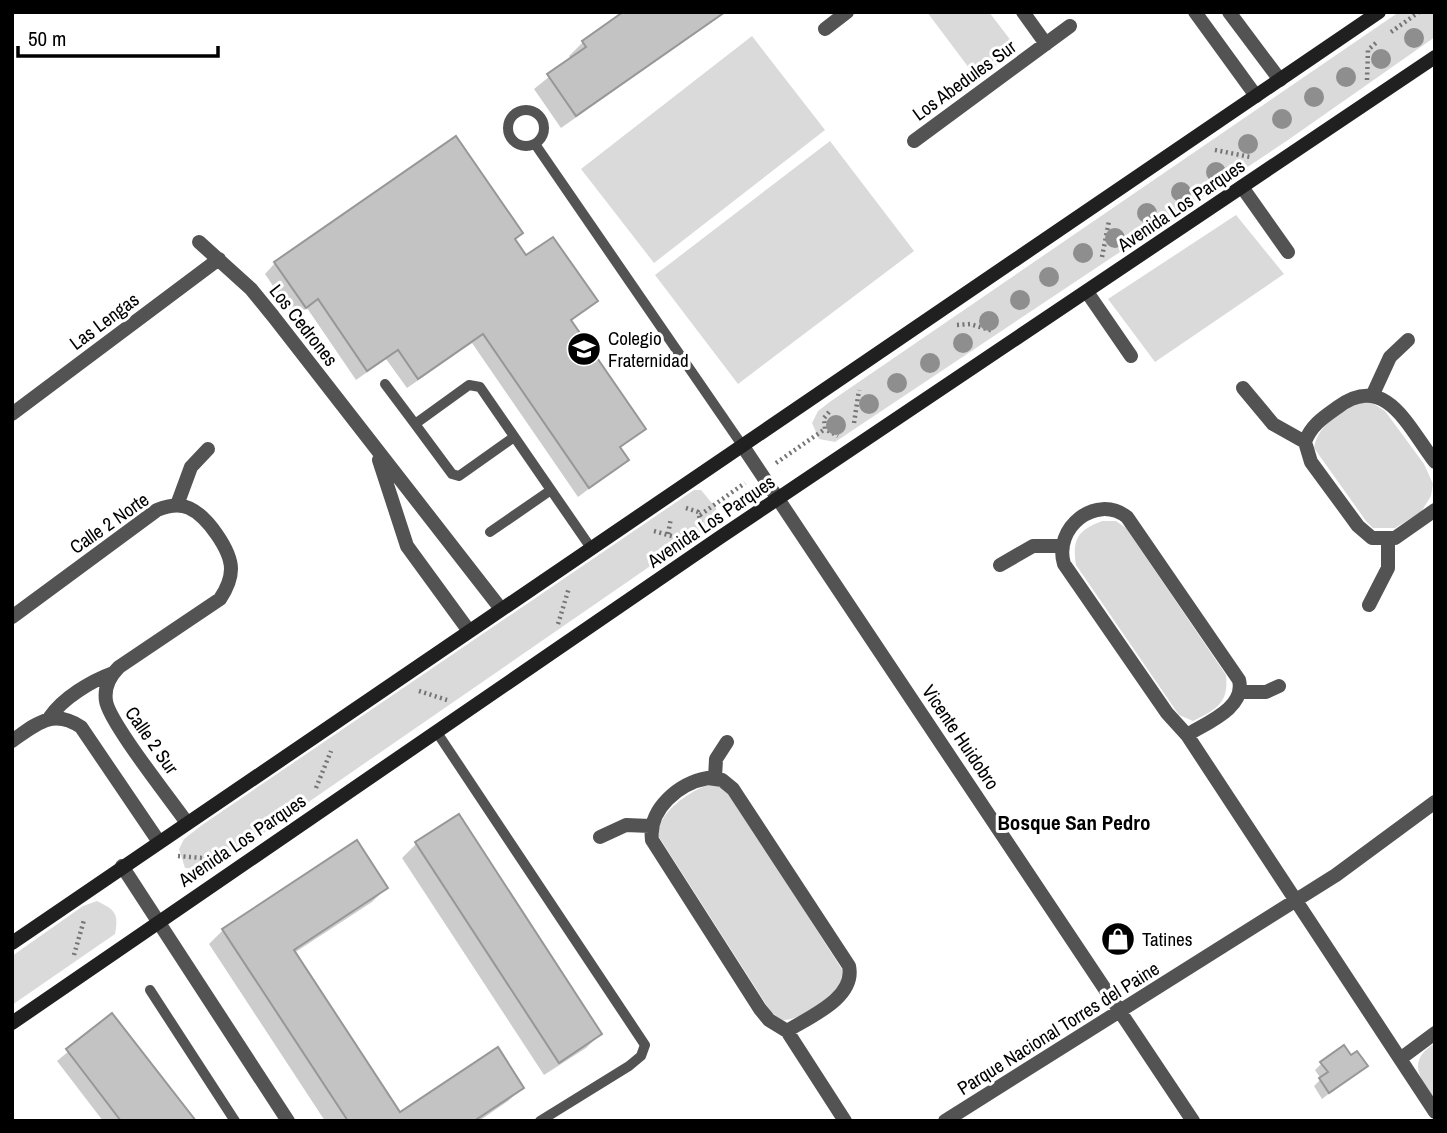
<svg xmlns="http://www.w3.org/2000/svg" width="1447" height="1133" viewBox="0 0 1447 1133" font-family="'Archivo Narrow',sans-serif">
<rect width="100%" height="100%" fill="#fff"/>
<path fill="#dadada" d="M927 12H989L1012 42V52L978 80Z
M1399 12H1435V37L1288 140 835 442 819 439 812 423 818 411 831 401Z
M752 36 825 130 654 263 581 169Z
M830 141 914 251 738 384 655 275Z
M1236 215 1284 274 1155 362 1108 299Z
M1369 401 1385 411 1424 464 1433 484 1431 496 1421 512 1395 528H1373L1366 521 1314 448C1317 424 1346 406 1369 401Z
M694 490H701L716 508 717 520 210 870 185 868 179 849 184 839 202 825Z
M1102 521H1116L1126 528 1226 675C1229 704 1216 709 1193 721L1179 715 1076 565C1072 539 1078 530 1102 521Z
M713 784 728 791 843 971C844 995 804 1020 782 1020L771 1012 659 837C653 815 694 787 713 784Z
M97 901C115 910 119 913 115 934L12 1005V956L83 906Z
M1435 1043V1102C1421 1079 1405 1062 1435 1043Z"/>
<path fill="#0003" d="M626 12H726L561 128 534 89 571 59 569 56 583 42Z
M514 240 526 258 595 301 570 322 643 429 619 449 627 460 578 497 472 343 407 388 386 359 356 380 307 308 294 317 265 274 275 263Z
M416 844 600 1034 586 1048 544 1075 402 858Z
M386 888 372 902 294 953 400 1114 522 1088 508 1101 479 1121H325L209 944 223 930Z
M112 1015 194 1121H103L57 1061Z
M1351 1057 1365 1066 1322 1099 1314 1086 1321 1079 1315 1070 1322 1063Z"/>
<path fill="#c3c3c3" stroke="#979797" stroke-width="2" d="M623 12H725L576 116 547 74 586 47 582 41Z
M456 136 523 233 515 239 526 255 553 237 598 301 571 320 646 429 620 447 629 460 589 488 483 334 418 379 398 350 367 371 318 299 306 308 274 262Z
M459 814 602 1034 559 1063 415 842Z
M357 840 388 888 294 950 400 1112 498 1047 524 1088 474 1121H348L222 929Z
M112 1013 196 1121H121L66 1049Z
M1344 1045 1351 1055 1357 1051 1368 1066 1329 1093 1319 1078 1328 1072 1320 1062Z"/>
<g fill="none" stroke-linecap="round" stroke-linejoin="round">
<path stroke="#757575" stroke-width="4.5" stroke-dasharray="2 3.5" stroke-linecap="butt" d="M1391 32 1419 12
M1367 80 1368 50 1378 41
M1215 150 1250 157
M1102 257 1109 221
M957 325 970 324 993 331
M829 412 824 418 825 429 838 436
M854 423 859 390
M776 463 825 429
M686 508 698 512 702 527
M700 515 745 483
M654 531 682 539
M668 534 671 518
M558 624 569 588
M419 691 447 700
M316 788 331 751
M178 856 214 859
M74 955 84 920"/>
<path stroke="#535353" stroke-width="10" d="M508 128a18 18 0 1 1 36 0a18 18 0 1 1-36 0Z
M535 144 742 445
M385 384 415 424
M514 437 459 476 452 474 415 424 469 385 480 387 591 548
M490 532 551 490
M436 731 645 1045 641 1056 629 1066 540 1121
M150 990 235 1121"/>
<path stroke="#535353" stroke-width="14" d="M1023 12 1046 44
M1195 12 1256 96
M1229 12 1280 80
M825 29 847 12
M914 141 1070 26
M1242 187 1288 252
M199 242 251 289 273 316 501 609
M1087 292 1131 356
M1243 388 1273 424 1305 442
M1373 394 1390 357 1408 340
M12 414 219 259
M742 445 1193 1121
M379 460 407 546 469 631
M1435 462C1408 427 1386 372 1338 407 1324 417 1311 425 1305 442L1311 462 1358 526 1372 538H1395L1435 510
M177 505 191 467 208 449
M1000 565 1033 546H1061
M1369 605 1388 568V540
M12 617 157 510C167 506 178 503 189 508 207 516 231 550 231 569 231 581 226 590 220 599L119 667C110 676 104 688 106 701 109 722 171 800 187 823
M1241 692H1266L1279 686
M50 717C63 698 91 681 113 673
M1187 735C1206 723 1246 708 1239 680L1127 517C1096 493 1053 528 1064 564L1167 713 1187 735 1435 1112
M12 741C36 724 53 708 81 727L159 842
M708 778 722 780 733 789 849 966C856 998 809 1017 787 1031L769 1020 760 1009 652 840C648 809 679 783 708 778Z
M715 778 716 759 727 742
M600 837 626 825 650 826
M122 866 288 1121
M787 1031 845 1121
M1400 1059 1435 1033
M945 1121 1336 875 1435 802"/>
<path stroke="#202020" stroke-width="14" d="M12 943 1379 12
M12 1023 719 538 1435 57"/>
</g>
<g fill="#8e8e8e">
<circle cx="1414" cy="38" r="10"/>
<circle cx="1381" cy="59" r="10"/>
<circle cx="1346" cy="77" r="10"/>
<circle cx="1314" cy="97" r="10"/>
<circle cx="1282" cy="119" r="10"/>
<circle cx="1248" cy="144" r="10"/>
<circle cx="1216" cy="172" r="10"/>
<circle cx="1181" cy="192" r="10"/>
<circle cx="1147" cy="213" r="10"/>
<circle cx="1115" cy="238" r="10"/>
<circle cx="1083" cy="253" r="10"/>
<circle cx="1049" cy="277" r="10"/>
<circle cx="1020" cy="300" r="10"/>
<circle cx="989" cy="321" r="10"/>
<circle cx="963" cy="343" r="10"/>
<circle cx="930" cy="363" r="10"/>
<circle cx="897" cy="383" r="10"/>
<circle cx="869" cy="404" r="10"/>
<circle cx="836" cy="425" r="10"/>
</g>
<defs>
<g id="school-disc" transform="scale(1.75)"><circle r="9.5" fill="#000" stroke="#fff"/><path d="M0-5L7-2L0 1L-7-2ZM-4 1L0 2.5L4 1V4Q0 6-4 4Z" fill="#fff"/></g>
<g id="shop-disc" transform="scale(1.75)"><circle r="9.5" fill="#000" stroke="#fff"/><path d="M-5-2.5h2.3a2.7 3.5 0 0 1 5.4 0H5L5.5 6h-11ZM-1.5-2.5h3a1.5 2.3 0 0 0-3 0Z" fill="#fff"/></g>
</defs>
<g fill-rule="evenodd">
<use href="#school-disc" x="584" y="349"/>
<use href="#shop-disc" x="1118" y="939"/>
</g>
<g text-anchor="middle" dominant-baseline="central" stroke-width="6" stroke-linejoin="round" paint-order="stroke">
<g font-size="19" fill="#000" stroke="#fff">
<text transform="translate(964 80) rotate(-36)">Los Abedules Sur</text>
<text transform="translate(1181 205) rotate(-34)">Avenida Los Parques</text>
<text transform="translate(104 321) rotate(-37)">Las Lengas</text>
<text transform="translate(304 325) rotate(52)">Los Cedrones</text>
<text transform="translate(711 521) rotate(-34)">Avenida Los Parques</text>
<text transform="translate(109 523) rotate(-35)">Calle 2 Norte</text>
<text transform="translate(961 737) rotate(56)">Vicente Huidobro</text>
<text transform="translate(152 740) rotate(55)">Calle 2 Sur</text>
<text transform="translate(242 840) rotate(-34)">Avenida Los Parques</text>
<text transform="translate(1058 1028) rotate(-32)">Parque Nacional Torres del Paine</text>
</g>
<g font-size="19" fill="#000" stroke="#fff" text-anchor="start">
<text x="608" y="338">Colegio<tspan x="608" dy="22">Fraternidad</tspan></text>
<text x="1142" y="939">Tatines</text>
</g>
<g font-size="21" font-weight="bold" fill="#000" stroke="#fff">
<text x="1074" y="822">Bosque San Pedro</text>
</g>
</g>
<rect width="1447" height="1133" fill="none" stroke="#000000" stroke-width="28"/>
<path d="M18 46v10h200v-10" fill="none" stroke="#000000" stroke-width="3.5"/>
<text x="28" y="46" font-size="21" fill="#000000" stroke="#ffffff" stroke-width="5" paint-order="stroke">50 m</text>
</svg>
